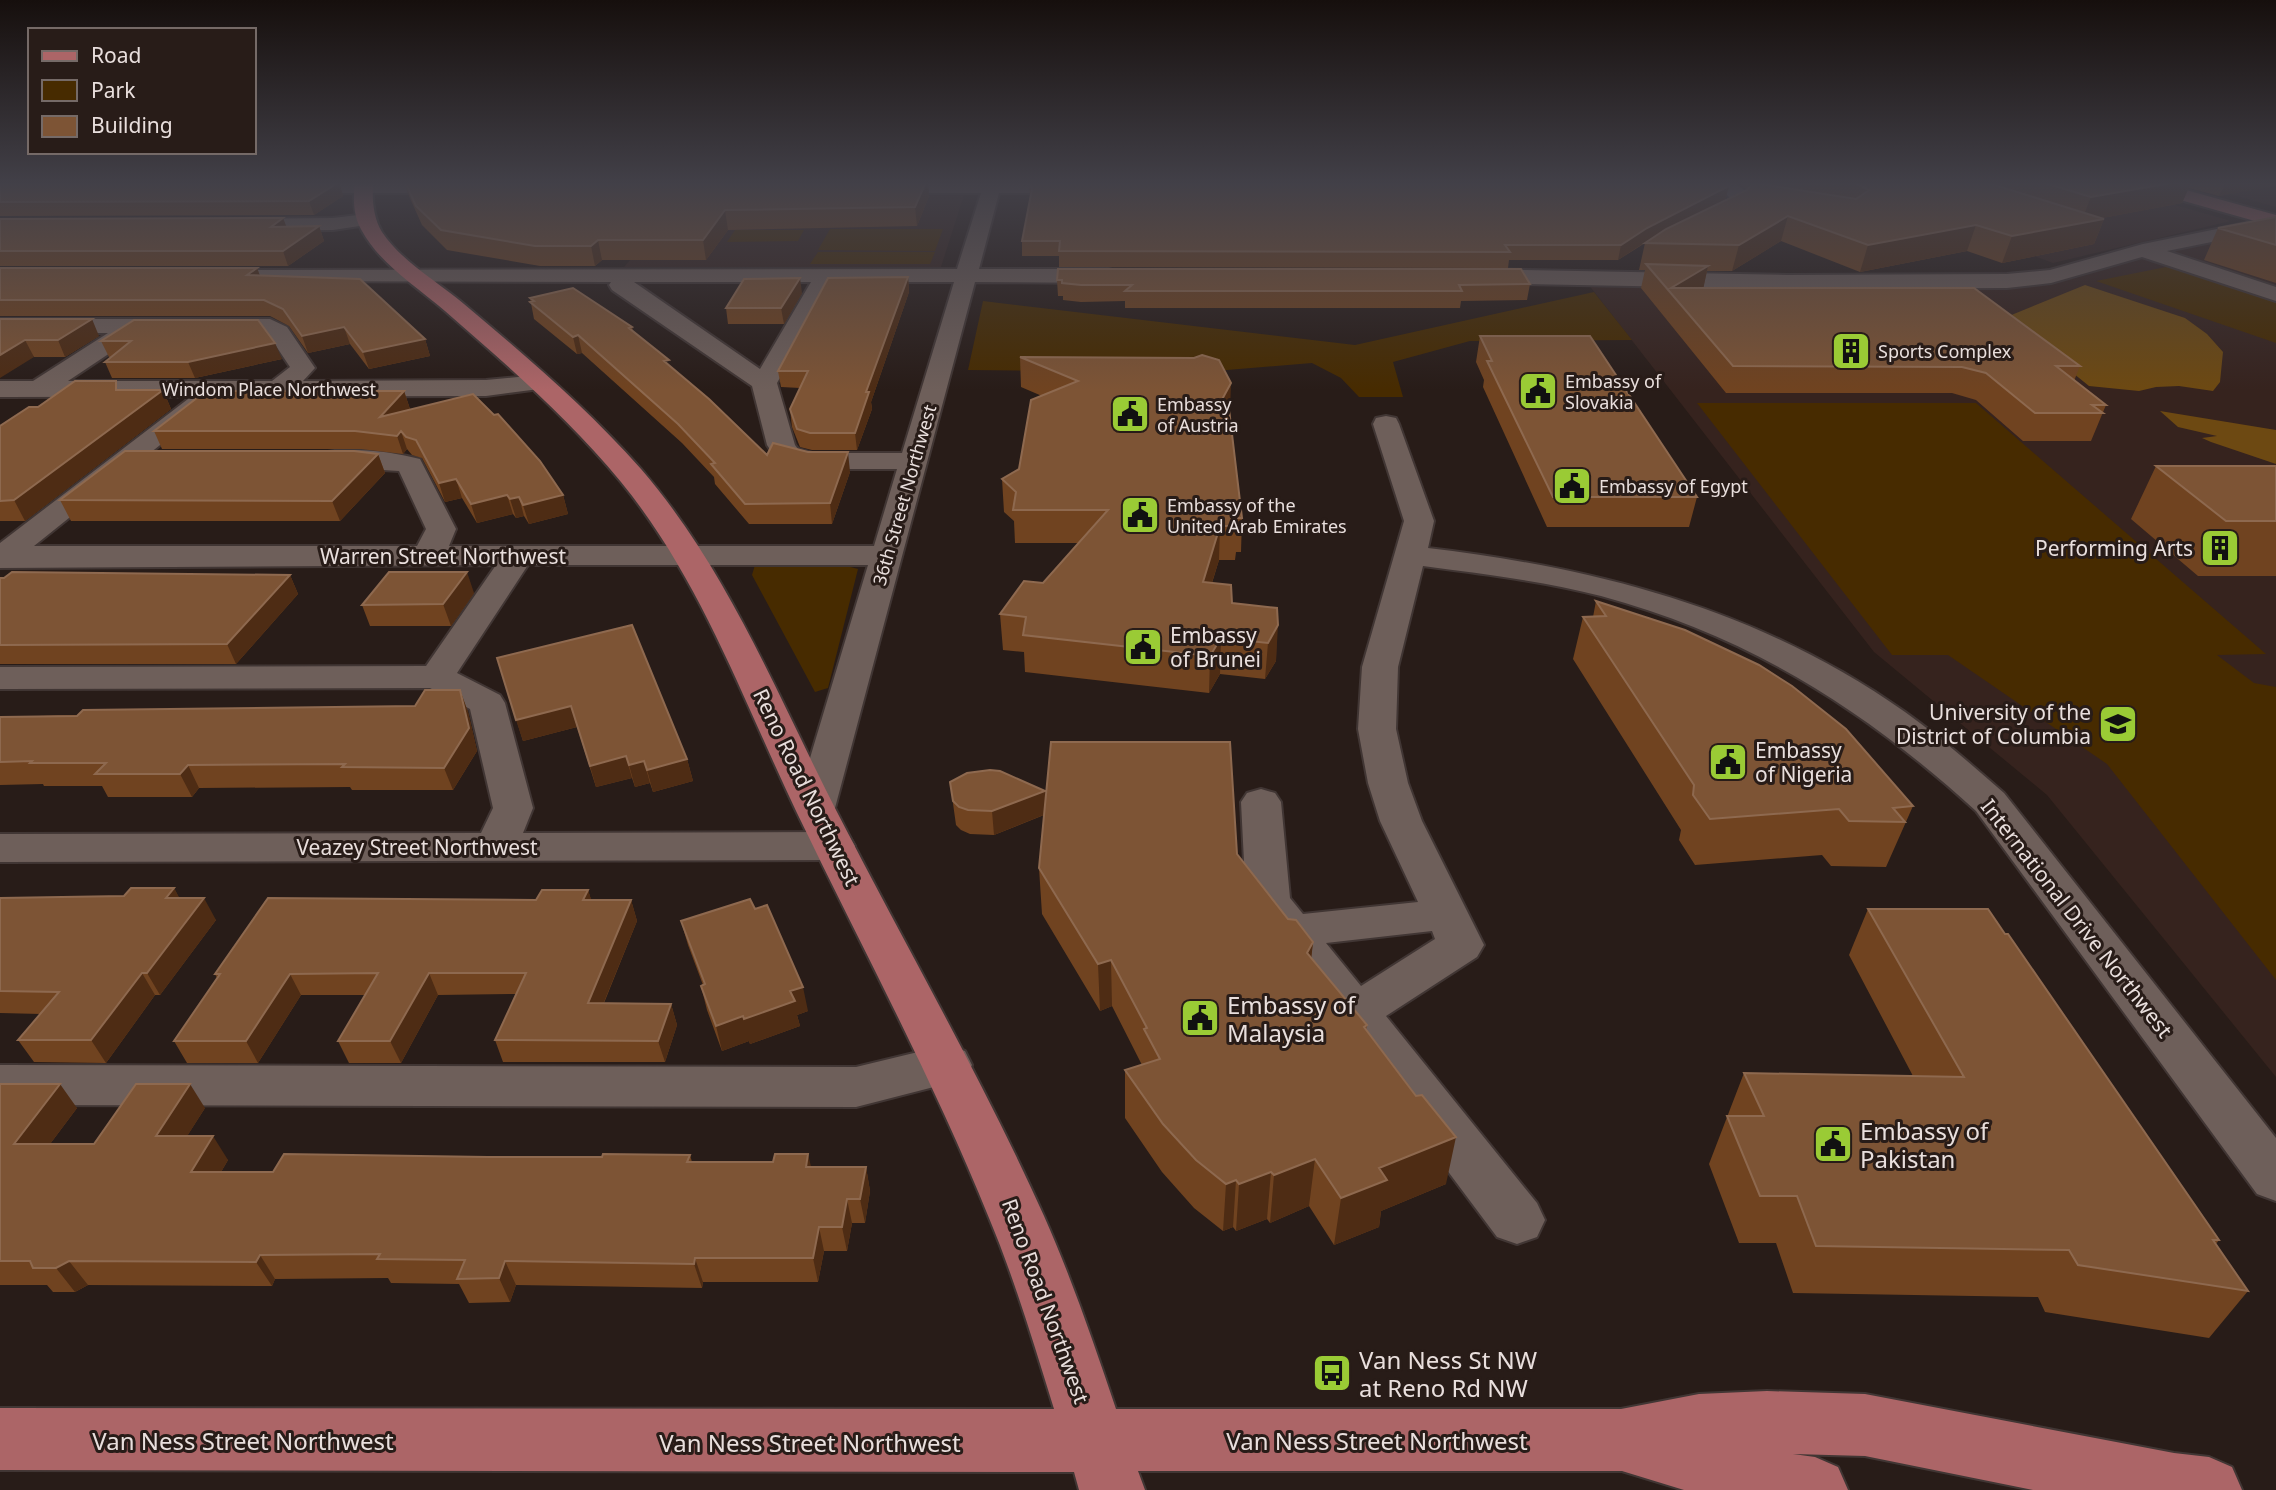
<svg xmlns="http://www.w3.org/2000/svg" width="2276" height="1490" viewBox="0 0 2276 1490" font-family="'Noto Sans',sans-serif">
<rect width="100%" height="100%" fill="#281c18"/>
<path fill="#36231e" d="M2095 182 2231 221 2053 263 1874 197Z
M2187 182H2248L2276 189V207Z
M686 195H964L941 267H624Z
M2261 234 2276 238V1077L2047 795 1874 652 1585 280 2026 284 2077 278 2143 256Z"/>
<path fill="#472b00" d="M830 229H943L935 251 818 250Z
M735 230H804L798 241 727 242Z
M818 252H935L930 264H810Z
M2171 266 2276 299V343L2096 281Z
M1594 292 1632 340 1470 341 1393 362 1403 397H1359L1341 378 1312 363 1203 372 968 370 983 301 1355 345Z
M1697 403H1976L2266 654 2217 655 2254 683 2276 687V980L2107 764 1948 655H1892Z
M755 565H843L858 569 828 688 815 692 752 575Z"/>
<path fill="#6d4912" d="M2085 285 2185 318 2207 334 2223 352 2220 382 2213 391 2179 386 2156 387 2139 391 2089 386 2012 324 2009 316Z
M2160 411 2276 430V464L2211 442 2202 438 2217 436 2178 427Z"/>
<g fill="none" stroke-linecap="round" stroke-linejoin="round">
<g stroke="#413634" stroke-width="4">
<path id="minor" d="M288 182H461L469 187 460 193H289L280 187Z
M876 182 1090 183 1092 187 1090 191 1083 193H999L979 269H1108L1116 271 1119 276 1116 281 1108 283 975 282 835 808 829 817 815 821 801 817 795 808 868 565H528L457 673 500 695 505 703 533 808 523 833 834 832 849 836 855 846 849 856 834 860 0 862V834L481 833 493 808 470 709 430 688 0 689V667L426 666 496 565 0 568V543L188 399 197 397 206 399 210 405 34 546H417L426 529 399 471 318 466 314 460 318 454C349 446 389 451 420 459L456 529 449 546H874L897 469H812L778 461 767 445 752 386 612 290 609 285 611 282 206 281 198 280 195 275 198 270 957 269 981 193H877L868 187ZM634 282H811L760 369ZM833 282H954L902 453H812L798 449 795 445 777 383Z
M1714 182H1734L1745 191 1749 202C1739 216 1711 233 1694 229L1691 225 1694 221 1729 201V197Z
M366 214 376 220 373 224 333 230 232 231 225 229 222 225 225 221 232 219 333 218Z
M2276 217V229L2167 251 2276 287V301L2142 257 2051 283 2007 288 1787 289 1473 283 1465 281 1462 276 1465 271 1473 269 1787 275 2007 274 2050 270 2143 244Z
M0 319H270L287 327 315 368 303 381 486 380 538 375 547 378 551 383 547 388 486 396 0 397V381H33L108 333H0ZM140 333H265L270 337 290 367 272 381H68Z
M1386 416 1396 418 1399 424 1434 521 1428 548C1599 568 1763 611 1905 712 1940 737 1972 765 2004 793L2276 1138V1201L2257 1194 1976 811C1864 709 1749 636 1601 596 1543 581 1483 574 1423 566L1398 667 1396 729 1408 783 1422 821 1484 945 1477 957 1386 1016 1537 1203 1545 1220 1537 1237 1517 1244 1497 1237 1246 901 1241 802 1247 793 1261 789 1275 793 1281 802 1290 898 1303 914 1418 902 1380 821 1368 783 1358 729 1362 667 1404 521 1373 424 1376 418ZM1432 931 1435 939 1361 986 1326 943Z
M947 1045 965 1051 972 1065 965 1079 856 1107 0 1105V1065L856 1067Z"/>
</g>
<g stroke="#413634" stroke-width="4">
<path id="major" d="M355 182H373C372 199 373 217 382 232 402 262 437 281 464 304 526 356 588 409 641 469 728 570 777 695 837 812 906 947 982 1078 1044 1216 1072 1279 1094 1344 1116 1409H1621L1699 1394 1767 1391 1865 1394 2174 1453 2209 1457 2232 1467 2242 1490H2033L1865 1456 1793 1454 1815 1457 1838 1467 1848 1490H1684L1622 1471H1138L1145 1490H1079L1074 1472 0 1470V1408L1054 1409C1034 1345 1015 1280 989 1218 933 1079 862 948 797 813 743 700 701 580 621 482 569 419 506 364 445 311 416 286 381 265 362 231 353 216 353 199 355 182Z
M2128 182H2157L2276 215V227L2131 186Z"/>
</g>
<use href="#minor" fill="#6e5f5a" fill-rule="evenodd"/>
<use href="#major" fill="#ac6567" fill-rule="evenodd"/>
</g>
<path fill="#704320" d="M0 182H339L343 196 314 215 0 216Z
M404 182H928L929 196 917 226 728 230 706 260H602L595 266H540L447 250 422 225 409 196Z
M1029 182 1729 186 1725 200 1747 190 1737 182H2276L2219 196 2189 188 2182 203 2102 218 2104 219 2094 244 2002 263 1967 251 1860 272 1781 241 1732 271H1707L1703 288 2080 366 2074 381 2106 405 2091 441H2023L1976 400 1952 393H1726L1641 288 1645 270H1639L1645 243 1653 238 1618 260H1509L1508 268 1059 267V256H1022V241L1030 198Z
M2276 217V283L2204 260 2218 228Z
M283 218 286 227 319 226 324 241 288 266H0V219Z
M0 268H257L260 276 425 339 430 356 369 369 350 344 308 353 289 326 270 316H0Z
M908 277 909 292 871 402 872 409 857 450H812L800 447 792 427 790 409 800 388 781 387 778 371Z
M1057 280 1530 284 1527 300 1461 301 1460 308H1125V301L1081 302 1063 300V296H1058Z
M802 293 784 324H728L726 308Z
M530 298 632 327 633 331 671 367 767 455 850 472 832 524H749L715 484 714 477 682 443 582 353 577 354 534 319Z
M0 319 99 336 65 357H34Z
M134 320 282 359 195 378H112L105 362 111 357H109L101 341Z
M1480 336 1697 497 1689 527H1547L1483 387 1484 380 1476 362Z
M1020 357 1230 413 1242 518 1241 552H1236L1235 560H1219L1212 583 1232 603 1277 608 1276 661 1265 679 1220 674 1209 693 1025 672 1024 652 1003 650 1000 614 1043 583 1078 543H1015L1014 521 1004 512 1002 479 1019 469 1042 396 1021 387Z
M120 390H163L171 409 25 521H0V426L38 407Z
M404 391 410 409 408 410 563 495 568 514 529 524 524 516 516 518 513 514 477 523 462 498 445 502 422 458 412 455 407 449 403 454 361 449H162L154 431Z
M378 454 385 473 340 521H71L60 500Z
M2156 466H2276V576H2198L2131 519Z
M290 575 298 594 236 664H0V578Z
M474 593 451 626H370L362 605Z
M1596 601 1913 806 1886 867 1831 866 1822 855 1695 865 1679 840 1681 830 1573 659 1583 617H1593Z
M497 658 687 759 693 781 653 792 650 783 635 787 632 778 596 787 577 727 523 741Z
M460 690 468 712 477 751 453 790H352L350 787 199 788 192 797H108L102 786H44L43 784 0 785V717L415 706Z
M950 782 1045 791V804L1237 854 1288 919 1313 942 1311 958 1367 1025 1366 1030 1446 1184 1381 1211 1379 1227 1334 1245 1309 1206 1270 1223 1267 1219 1236 1231 1233 1227 1223 1231 1194 1208 1162 1172 1125 1118V1070L1142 1065 1112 1006 1100 1011 1042 914 1039 868 1044 815 994 835 970 834 961 830 956 825Z
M174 888 179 898 216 920 160 995H155L106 1063 34 1062 18 1040 41 1014 0 1013V898L124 896Z
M588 890 591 900H631L637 921 604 1003 671 1004 677 1025 665 1062H503L495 1040 516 994 438 995 401 1063H349L338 1041 365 995H301L258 1063H187L174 1041 217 978 215 974 536 900Z
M1868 909 2219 1240 2216 1244 2248 1291 2209 1338 2045 1312 2038 1297 1793 1293 1776 1243H1739L1709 1164 1744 1073 1913 1076 1849 955Z
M681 921 808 1011 797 1015 800 1026 750 1044 749 1041 722 1051 707 1010 701 986 703 985 688 945Z
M0 1084 77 1108 50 1144H94L205 1108 187 1136 228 1160 221 1172H273L488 1157H602L690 1155 692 1162 811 1167H866L870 1191 865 1223H852L847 1251H824L818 1282H703L702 1288 516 1285 510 1302 469 1303 459 1284 391 1283 388 1278 275 1279 272 1286 88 1285 75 1292H53L47 1285H0Z"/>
<path fill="#4e2c14" d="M339 182 343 196 314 215 309 201Z
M926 182H928L929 196 917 226 915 207Z
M2177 182H2191L2182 203 2081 222 2091 197Z
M2226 182H2276V186L2219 196Z
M1729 186 1725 200 1644 243 1618 260 1621 245 1647 228Z
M725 210 728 230 706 260 703 240Z
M1788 216 1781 241 1732 271 1739 245Z
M283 218 289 233 271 227Z
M2104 219 2094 244 2002 263 2012 236Z
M1976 225 1967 251 1860 272 1868 245Z
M319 226 324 241 288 266 283 251Z
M598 240 602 260 595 266 591 246Z
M1708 266 1703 290 1671 288Z
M257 268 263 284 247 275Z
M908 277 909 292 871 402 872 409 857 450 855 433 866 392Z
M800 278 802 293 784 324 781 308Z
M92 319 99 336 65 357 58 340Z
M344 327 350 344 308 353 302 336Z
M578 335 582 353 577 354 573 337Z
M425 339 430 356 369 369 363 352Z
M25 340 34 357 0 378V355Z
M275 343 282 359 195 378 188 362Z
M1231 383 1230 413 1219 405Z
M163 390 171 409 25 521 14 500Z
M404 391 410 409 386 435 380 417Z
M401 431 407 449 403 454 397 436Z
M848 452 850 472 832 524 830 503Z
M378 454 385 473 340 521 332 501Z
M456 479 462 498 445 502 439 483Z
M507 495 513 514 477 523 471 504Z
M563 495 568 514 529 524 523 505Z
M519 497 524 516 516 518 510 499Z
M1220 526 1219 560 1201 617 1203 582Z
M467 572 474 593 451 626 443 604Z
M290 575 298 594 236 664 227 644Z
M1278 625 1276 661 1265 679 1268 643Z
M1221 638 1220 674 1209 693 1210 656Z
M460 690 468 712 477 751 453 790 444 768Z
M571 706 577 727 523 741 516 720Z
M626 756 632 778 596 787 590 766Z
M687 759 693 781 653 792 647 770Z
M644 761 650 783 635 787 629 765Z
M188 765 199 788 192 797 180 774Z
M1045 791 1046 814 994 835 992 811Z
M174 888 186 910 166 898Z
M588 890 595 911 583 900Z
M204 898 216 920 160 995 147 973Z
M631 900 637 921 595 1024 588 1003Z
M1313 942 1308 989 1307 953Z
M1111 960 1112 1006 1100 1011 1098 964Z
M142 973 155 995 106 1063 91 1040Z
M429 973 438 995 401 1063 390 1041Z
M290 974 301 995 258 1063 246 1041Z
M803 987 808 1011 797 1015 800 1026 750 1044 749 1041 722 1051 716 1026 743 1016 790 991Z
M671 1004 677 1025 665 1062 658 1041Z
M60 1084 77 1108 32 1168 14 1144Z
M190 1084 205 1108 172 1160 156 1136Z
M213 1136 228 1160 207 1196 191 1172Z
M1456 1137 1446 1184 1381 1211 1379 1227 1334 1245 1341 1198 1379 1168Z
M808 1154 814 1179 806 1167Z
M1315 1159 1309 1206 1270 1223 1274 1175Z
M866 1167 870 1191 865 1223 860 1199Z
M1271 1172 1267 1219 1236 1231 1239 1184Z
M1236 1180 1233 1227 1223 1231 1226 1184Z
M847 1199 852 1223 847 1251 842 1227Z
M819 1227 824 1251 818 1282 813 1258Z
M260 1255 275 1279 272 1286 256 1262Z
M695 1258 703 1282 702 1288 694 1264Z
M69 1261 88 1285 75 1292 56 1268Z
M505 1261 516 1285 510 1302 499 1278Z"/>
<path fill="#7d5435" stroke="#8e694f" stroke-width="2" d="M0 182H339L309 201 0 202Z
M405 182H926L915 207 725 210 703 240H598L591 246H535L441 230 416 206Z
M1029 182H1726L1729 186 1647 228 1621 245H1505L1510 252 1059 251 1060 241H1022L1032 189Z
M1854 182H1985L2104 219 2012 236 1976 225 1868 245 1788 216 1739 245 1645 243 1666 229 1747 190 1754 183 1856 199 1869 190Z
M2041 182H2177L2091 197Z
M2276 217V245L2218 228Z
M283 218 271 227 319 226 283 251H0V219Z
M1646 264 1708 266 1671 288H1974L2080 366H2056L2106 405H2092L2103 413H2035L1986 373 1962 367 1733 366Z
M0 268H257L247 275 360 279 425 339 363 352 344 327 302 336 283 309 264 300H0Z
M1058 269H1521L1530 284 1459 285 1462 291H1125L1132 285H1081L1062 283V280H1057Z
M908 277 866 392H869L855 433H810L797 429 790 409 808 371H778L828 278Z
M800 278 781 308H726L744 279Z
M573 288 632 327 629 328 669 360 664 361 709 399 767 455 773 443 808 452H848L830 503 745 504 711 464 715 463 678 424 578 335 573 337 530 302 534 301 530 298Z
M0 319H92L58 340H25L0 355Z
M134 320H258L275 343 188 362H105L131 341H101Z
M1480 336H1590L1697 497H1553L1487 361H1492Z
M1202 355 1219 360 1231 383 1219 405 1229 409 1242 518H1236L1237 526H1220L1203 582 1231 585 1232 603 1277 608 1278 625 1268 643 1221 638 1210 656 1023 635 1026 617 1000 614 1024 581 1043 583 1108 510H1013L1016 492 1002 479 1019 469 1031 400 1078 381 1020 357 1194 358Z
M75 381H116V390H163L14 500 0 501V426L29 407H38Z
M206 391H404L380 417 473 394 494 415 498 414 540 461 563 495 523 505 519 497 510 499 507 495 471 504 456 479 439 483 416 440 406 437 401 431 397 436 355 431H154Z
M125 451H354L378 454 332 501 60 500Z
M2156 466H2276V521H2226Z
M12 572 290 575 227 644 0 645V578H4Z
M389 572H467L443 604 362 605Z
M1596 601 1685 630 1759 665 1792 686 1846 729 1913 806 1893 808 1905 822 1849 821 1839 809 1710 819 1693 795 1694 785 1583 617 1606 616Z
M632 625 687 759 647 770 644 761 629 765 626 756 590 766 571 706 516 720 497 658Z
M425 690H460L469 728 444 768 342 767 345 764 188 765 180 774H95L106 763H30L32 761 0 762V717L77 716 83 710 415 706Z
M1051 742H1230L1237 854 1288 919 1296 920 1313 942 1307 953 1367 1025 1364 1027 1416 1096 1422 1095 1456 1137 1379 1168 1387 1180 1341 1198 1315 1159 1274 1175 1271 1172 1239 1184 1236 1180 1226 1184 1196 1160 1163 1124 1125 1070 1160 1059 1144 1029 1147 1028 1111 960 1098 964 1039 868Z
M990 770 1000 771 1045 791 992 811 968 810 959 807 953 801 950 782 967 773Z
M131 888H174L166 898H204L147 973H142L91 1040H18L59 992 0 991V898L124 896Z
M542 890H588L583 900H631L588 1003 671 1004 658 1041 495 1040 526 973H429L390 1041H338L378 973 290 974 246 1041H174L220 974H215L268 898 536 900Z
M750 899 755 909 767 905 803 987 790 991 795 1001 744 1019 743 1016 716 1026 701 986 705 984 681 921Z
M1868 909H1988L2005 934H2008L2219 1240H2213L2248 1291 2078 1265 2069 1250 1816 1246 1797 1196H1760L1727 1116H1764L1744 1073 1964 1077Z
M0 1084H60L14 1144H94L136 1084H190L156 1136H213L191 1172H273L284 1154 488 1157H602L603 1154 690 1155 687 1162H773L775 1154H808L806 1167H866L860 1199H847L842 1227H819L813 1258H695L694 1264 505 1261 499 1278 457 1279 465 1260 377 1259 380 1254 260 1255 256 1262 69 1261 56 1268H33L30 1261H0Z"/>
<linearGradient id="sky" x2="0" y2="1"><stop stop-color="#160f0d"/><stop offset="0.47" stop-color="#424048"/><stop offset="1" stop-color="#424048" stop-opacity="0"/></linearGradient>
<rect width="2276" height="390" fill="url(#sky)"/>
<defs>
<g id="building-square" transform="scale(2.0125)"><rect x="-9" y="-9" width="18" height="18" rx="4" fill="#9acb35" stroke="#281c18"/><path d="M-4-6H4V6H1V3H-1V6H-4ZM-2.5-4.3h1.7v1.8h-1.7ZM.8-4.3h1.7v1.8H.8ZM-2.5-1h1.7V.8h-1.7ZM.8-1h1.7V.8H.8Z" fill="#111"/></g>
<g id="civic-square" transform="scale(2.0125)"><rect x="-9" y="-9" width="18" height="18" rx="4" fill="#9acb35" stroke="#281c18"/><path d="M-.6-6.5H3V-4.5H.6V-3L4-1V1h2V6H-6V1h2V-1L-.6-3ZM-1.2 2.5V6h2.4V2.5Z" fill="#111"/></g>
<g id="university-square" transform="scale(2.0125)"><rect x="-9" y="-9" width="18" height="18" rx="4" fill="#9acb35" stroke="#281c18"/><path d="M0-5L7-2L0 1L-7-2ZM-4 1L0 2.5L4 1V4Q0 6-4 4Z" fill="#111"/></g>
<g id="bus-square" transform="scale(2.0125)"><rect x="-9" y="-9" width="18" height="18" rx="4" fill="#9acb35" stroke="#281c18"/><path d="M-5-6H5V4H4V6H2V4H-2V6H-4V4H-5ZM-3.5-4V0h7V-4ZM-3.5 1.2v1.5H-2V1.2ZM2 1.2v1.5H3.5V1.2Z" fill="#111"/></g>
</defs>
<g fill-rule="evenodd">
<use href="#building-square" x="1851" y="351"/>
<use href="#civic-square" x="1538" y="391"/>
<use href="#civic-square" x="1130" y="414"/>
<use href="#civic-square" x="1572" y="486"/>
<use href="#civic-square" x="1140" y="515"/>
<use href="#building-square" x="2220" y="548"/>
<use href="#civic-square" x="1143" y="647"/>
<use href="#university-square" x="2118" y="724"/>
<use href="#civic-square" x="1728" y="762"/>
<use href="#civic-square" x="1200" y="1018"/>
<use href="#civic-square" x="1833" y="1144"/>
<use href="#bus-square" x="1332" y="1373"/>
</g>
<g text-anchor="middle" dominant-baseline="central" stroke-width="6" stroke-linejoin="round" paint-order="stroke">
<g font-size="18" fill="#e9dfdd" stroke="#281c18" text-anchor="start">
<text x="1878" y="351">Sports Complex</text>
<text x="1565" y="381">Embassy of<tspan x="1565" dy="21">Slovakia</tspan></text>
<text x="1157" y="404">Embassy<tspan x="1157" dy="21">of Austria</tspan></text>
<text x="1599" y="486">Embassy of Egypt</text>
<text x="1167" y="505">Embassy of the<tspan x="1167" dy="21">United Arab Emirates</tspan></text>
</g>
<g font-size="18" fill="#e9dfdd" stroke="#281c18">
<text x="269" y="389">Windom Place Northwest</text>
<text transform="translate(904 495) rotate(-74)">36th Street Northwest</text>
</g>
<g font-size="21" fill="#e9dfdd" stroke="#281c18" text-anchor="end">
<text x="2193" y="548">Performing Arts</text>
<text x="1170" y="635" text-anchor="start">Embassy<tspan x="1170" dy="24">of Brunei</tspan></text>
<text x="2091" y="712">University of the<tspan x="2091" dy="24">District of Columbia</tspan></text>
<text x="1755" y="750" text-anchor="start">Embassy<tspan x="1755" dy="24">of Nigeria</tspan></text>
</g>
<g font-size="21" fill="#e9dfdd" stroke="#281c18">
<text x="443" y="556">Warren Street Northwest</text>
<text transform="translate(807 787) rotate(64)">Reno Road Northwest</text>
<text x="417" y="847">Veazey Street Northwest</text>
<text transform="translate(2077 918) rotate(52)">International Drive Northwest</text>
<text transform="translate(1046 1301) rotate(70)">Reno Road Northwest</text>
</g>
<g font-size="24" fill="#e9dfdd" stroke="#281c18" text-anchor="start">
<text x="1227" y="1004">Embassy of<tspan x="1227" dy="28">Malaysia</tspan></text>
<text x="1860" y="1130">Embassy of<tspan x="1860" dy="28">Pakistan</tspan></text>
<text x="1359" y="1359">Van Ness St NW<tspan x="1359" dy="28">at Reno Rd NW</tspan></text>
</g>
<g font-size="24" fill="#e9dfdd" stroke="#281c18">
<text x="243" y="1440">Van Ness Street Northwest</text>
<text x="1377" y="1440">Van Ness Street Northwest</text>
<text x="810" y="1442">Van Ness Street Northwest</text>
</g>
</g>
<rect x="28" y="28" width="228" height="126" fill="#281c18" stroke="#756a67" stroke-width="2"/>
<rect x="42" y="51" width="35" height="10" fill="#ac6567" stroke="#756a67" stroke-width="2"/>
<text x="91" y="63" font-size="21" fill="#e9dfdd">Road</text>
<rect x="42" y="80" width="35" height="21" fill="#472b00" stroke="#756a67" stroke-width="2"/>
<text x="91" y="98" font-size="21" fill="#e9dfdd">Park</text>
<rect x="42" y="116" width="35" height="21" fill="#7d5435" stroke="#756a67" stroke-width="2"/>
<text x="91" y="133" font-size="21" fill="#e9dfdd">Building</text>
</svg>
